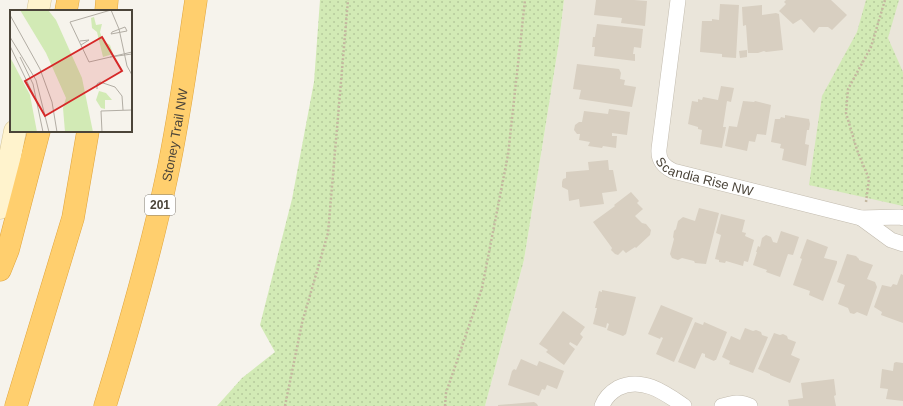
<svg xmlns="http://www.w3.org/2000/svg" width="903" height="406" viewBox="0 0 903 406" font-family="Arial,sans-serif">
<defs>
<pattern id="park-dots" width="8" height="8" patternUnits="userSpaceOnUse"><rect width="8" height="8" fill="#d2eab5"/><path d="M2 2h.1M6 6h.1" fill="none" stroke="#b6ca9c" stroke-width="1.8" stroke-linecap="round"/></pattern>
</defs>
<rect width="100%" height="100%" fill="#f6f3ec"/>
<path fill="#eae5da" d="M564 0H903V406H485L524 260 559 42Z"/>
<path fill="url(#park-dots)" d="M320 0H564L559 42 524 260 485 406H217L242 378 275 352 260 325 292 199 314 82Z
M866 0H899L888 38 903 72V206L809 185 822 96 857 32Z"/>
<path fill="#d8cfc1" d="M596 0H634L647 1 645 26 621 23 622 18 594 15Z
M786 0H831L847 15 832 30 828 27H819L814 33 801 19 793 24 779 11 786 4 784 2Z
M720 4 739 5 736 58 722 57V54L700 52 702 21H712V19L719 20Z
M762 5V15L776 13 779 14 783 50 766 52 764 51 758 53H748L746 25 743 26 742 7Z
M597 24 643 29 641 48 634 47 633 54H635V61L594 56 595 47H592L593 37H595Z
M747 50V57L740 58 739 51Z
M577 64 619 69 621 73 620 79 625 80 624 85 636 87 632 107 579 99 581 90 573 89Z
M721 86 734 88 731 102 727 101 723 127H726L722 148 700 144 702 130 698 129V127L688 124 692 101 698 102V99L702 100 703 97 718 100Z
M743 101 754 102 755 101 771 105 766 135 757 134 755 142 749 141 747 151 725 146 729 126 737 127Z
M609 109 630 112 627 135 612 133V136H617L616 148 603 146 602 148 588 146 590 142 579 140 580 134H577L574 130 575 125 579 122H582L584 111 608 114Z
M785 115 809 119 810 124 809 130H807L805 144 809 145 806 166 782 160 784 149 780 148 781 144 771 142 775 119H780L781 117 785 118Z
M608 160 609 170H613L617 191 602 193 604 204 580 207 579 199 569 201 568 190 562 187V182L563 179 566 178V172L589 170 588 162Z
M631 192 639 201 637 203 643 209 635 216 642 223 646 224 651 230 650 235 636 248 635 247 626 253 623 250 618 255 615 254 611 250 612 248 593 222 615 206 614 205Z
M699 208 719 213 706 264 695 263 694 261 682 258 678 260 672 258 670 254 674 239 673 237 674 231 676 229 678 221 683 217 695 221Z
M721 214 745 220 742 232 746 233 745 236 754 240 748 262 744 261 743 266 726 261 725 263 719 262V260L715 259 721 235 716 233Z
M781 231 799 237 793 255 788 254 780 277 766 272 767 270 753 265 757 252H756L758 246 760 247 762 238 766 235 771 237 773 242 777 243Z
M807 239 828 247 824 258 837 261V263L823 301 809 295 810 291 793 285 802 259 800 258Z
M847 254 856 256 859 259V260L873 265 867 279 875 282 877 287 867 316 857 312 854 314 850 313 848 308 838 304 845 285 837 282Z
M901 274 903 275V323L881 315 882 312 874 307 882 285 891 287 893 284 897 285Z
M602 290 636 297 626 334 623 336 607 330 609 324 607 323 606 328 593 324 597 308H595L599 291 602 292Z
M661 305 693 318 674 362 656 354 663 338 661 337 660 339 648 334Z
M563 311 585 327 580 334 583 337 577 346 570 342 569 344 575 349 564 365 546 352 548 350 539 344Z
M695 322 703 325 704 322 727 332 716 360H715L714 361 705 357V354L702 353 695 369 678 362Z
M745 328 753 331 756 330 761 332 762 335 768 337 753 373 729 364 730 361 722 357 731 336 740 340Z
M774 333 780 335 783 334 787 336 788 339 796 342 791 355 800 359 790 383 770 375V374L758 369Z
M521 359 537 366 539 361 564 371 557 389 547 385 545 390 542 389 539 396 508 385 512 371 514 369 516 370Z
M896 362 903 363V401L886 399 888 389 880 388 882 369 893 371 894 363Z
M834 379 836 395 834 396 836 406H789L788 400 803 398 801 383Z
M534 402 537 404 538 406H498V405Z"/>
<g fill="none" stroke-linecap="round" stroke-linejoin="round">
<g stroke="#c2bbae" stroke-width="16">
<g id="street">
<path id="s1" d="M678 0 659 149C658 160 663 166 673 171L861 218 900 217 903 218"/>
<path d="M861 218 891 240 903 244"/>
<path d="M602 406C605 398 611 392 618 388 642 376 665 393 684 406"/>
<path d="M722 406C733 403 740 401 750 406"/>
</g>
</g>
<g stroke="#d6c79b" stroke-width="23">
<path id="secondary" d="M38 11 40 0
M0 208 15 131"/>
</g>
<g stroke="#e0a43c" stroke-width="23">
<g id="highway">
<path d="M66 11 68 0"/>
<path d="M106 11 107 0"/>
<path d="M0 270 8 250 39 131"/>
<path d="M16 406 73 218 88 131"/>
<path id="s2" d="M105 406C128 331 150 256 166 180 179 121 187 60 196 0"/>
</g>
</g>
<path stroke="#c4b79f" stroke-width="2.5" stroke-dasharray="2 2" stroke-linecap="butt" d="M866 202 869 179 857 150 846 113 848 89 871 47 885 0
M285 406 302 323 328 233 348 0
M445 406 446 393 482 288 508 155 525 0"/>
<use href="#street" stroke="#fff" stroke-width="15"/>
<use href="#secondary" stroke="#fff3cd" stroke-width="22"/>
<use href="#highway" stroke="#ffcf6e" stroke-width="22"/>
</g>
<g text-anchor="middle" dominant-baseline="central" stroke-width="3" stroke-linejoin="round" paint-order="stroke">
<rect fill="#fff" stroke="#817c74" stroke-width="1" x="145" y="195" width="30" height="20" rx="3"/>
<g font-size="12" font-weight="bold" fill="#4b4439">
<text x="160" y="205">201</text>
</g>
<g font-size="13" fill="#4b4439" stroke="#fff">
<text stroke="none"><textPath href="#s2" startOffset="280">Stoney Trail NW</textPath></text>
<text stroke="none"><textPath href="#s1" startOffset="210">Scandia Rise NW</textPath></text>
</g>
</g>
<g transform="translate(10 10)">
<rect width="122" height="122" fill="#f6f3ec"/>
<path d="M10 0H38L46 10 72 68 83 122H55L53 98 56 88 36 43ZM84 7 86 15 92 14 90 22 93 31 100 35 103 44 93 47 87 22 82 18 81 8ZM0 47 20 85 27 122H0ZM89 81 96 83 102 90H95V99L91 98 86 90Z" fill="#d2eab5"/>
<path fill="none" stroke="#b2ada4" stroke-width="1" d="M101 0 60 12 79 52 122 42M101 0 109 19 117 56 122 65M0 5 30 59 42 92 47 122M115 17 117 21 101 24 102 22ZM0 27 26 70 39 122M70 31 79 30 71 35M0 36 23 84M10 47 23 74 33 122M100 47 122 44M87 79V74L90 72 105 77 112 86 113 100M92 122 91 101 122 100"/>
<path fill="#d62828" fill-opacity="0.15" stroke="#d62828" stroke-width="2" d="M92 27 112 61 35 106 15 71Z"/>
<rect width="122" height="122" fill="none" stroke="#4b4439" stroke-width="2"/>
</g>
</svg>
